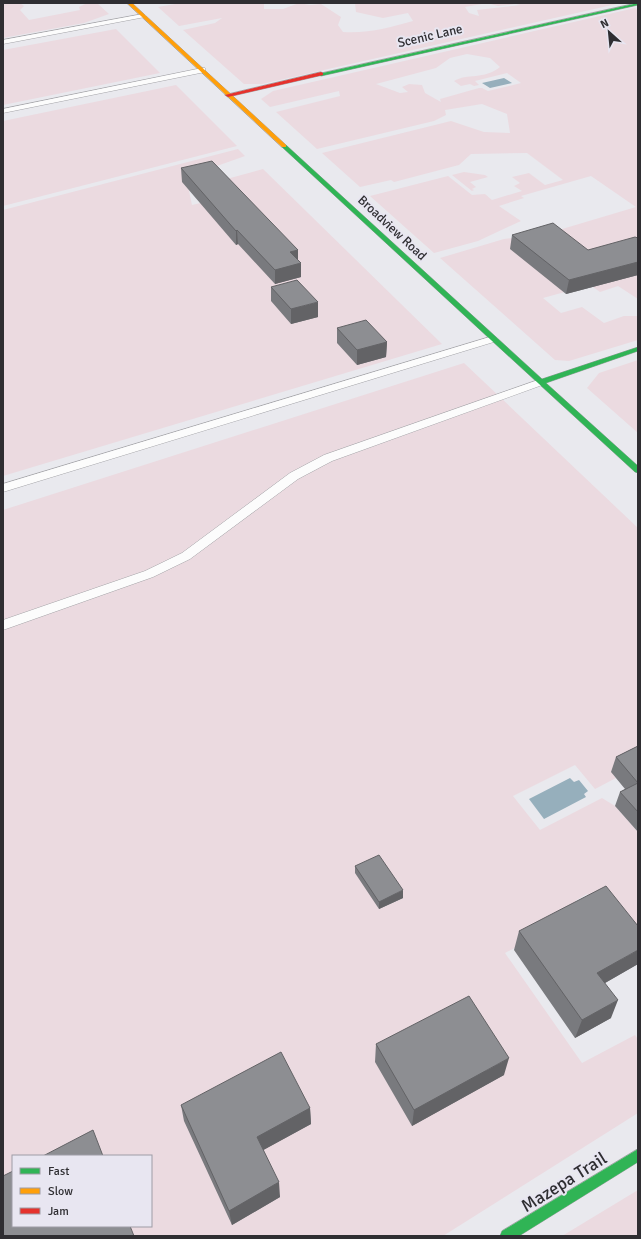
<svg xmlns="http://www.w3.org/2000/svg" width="641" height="1239" viewBox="0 0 641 1239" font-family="Signika,sans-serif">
<rect width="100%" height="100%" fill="#e9e9ee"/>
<path fill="#ebdae0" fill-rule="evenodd" d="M3 3H20L24 6 20 10 29 20 80 10 79 7 87 3H97L109 14 84 23 3 38Z
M181 3H264V9H283L299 3 310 5 321 4 341 17 338 25 343 32C367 34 391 27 413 21L408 13 383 18 356 12 355 3H621L262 84H244L183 30 215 23 222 18 179 26 158 7ZM487 3 498 6 516 4 520 5 477 10 479 16 469 13 465 7Z
M635 8 638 10V299L618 286 600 292 590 285 543 298 561 313 582 307 604 323 624 316H638V340L569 361 555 360 440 258 504 239 542 235 636 207 591 176 521 196 524 198 499 206 521 221 478 241 434 253 370 196 448 176 472 195 485 194 492 200 522 191 514 186 520 183 512 177 529 173 545 185 563 180 527 153 471 154 459 165 394 182 391 180 360 187 322 153 451 121 484 132 510 133 507 114 482 104 445 110 446 115 434 121 317 149 276 112 340 96 339 91 270 107 261 99 273 91ZM467 54 490 58 500 67C484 80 467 73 454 81L461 86 470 84 474 86 479 85 475 81 507 73 521 83 488 91 482 88H479L440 99 441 102 425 93 422 85 409 84 402 87 408 92 400 93 376 84 436 68 450 58Z
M116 29 160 73 3 105V50Z
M176 85 237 146 3 206V121Z
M238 149 245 156 186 177 192 205 234 195 223 180 263 169 442 344 3 476V210Z
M464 172 485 175 488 177 470 182 476 187 472 189 474 190 472 191 452 175Z
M638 360V433L587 388 599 373Z
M464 363 638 528V758L612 772 616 778 595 789 575 765 513 796 540 830 602 798 615 806 638 832V945L596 905 587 894 575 901 583 912 505 953 582 1063 635 1035 638 1039V1113L443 1236H3V510ZM379 862 403 898 379 909ZM13 1156H151V1226H13Z
M638 1190V1236H562Z"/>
<path fill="#96afbc" d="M504 78 512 83 490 88 482 83Z
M570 778 574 782 579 780 588 791 584 794 586 797 544 819 529 799Z"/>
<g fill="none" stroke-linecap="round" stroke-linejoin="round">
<g stroke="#a3a3a7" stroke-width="1">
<path id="lane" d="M143 14 146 16 145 17 3 44V40Z
M202 68H205V72L3 113V109Z
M493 336 498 339 497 341 3 492V484Z
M541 379 546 382 545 384 332 461 298 479 190 559 153 577 3 630V620L145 571 182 553 290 473 324 455Z"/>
</g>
<g stroke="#a3a3a7" stroke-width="1">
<path id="fast" d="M638 3V5L321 76 318 74Z
M282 145H286L542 379 638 347V351L546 383 638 466V473L635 472 491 340 282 147Z
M638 1149V1162L519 1236H500L502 1231Z"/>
</g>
<g stroke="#a3a3a7" stroke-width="1">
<path id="slow" d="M127 3H132L286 145V147H282Z"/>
</g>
<g stroke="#a3a3a7" stroke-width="1">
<path id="jam" d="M321 72 323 73V75L228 97 225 95Z"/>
</g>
<use href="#lane" fill="#fcfcfc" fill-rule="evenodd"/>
<use href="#fast" fill="#30b455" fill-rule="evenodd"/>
<use href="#slow" fill="#ff9f0a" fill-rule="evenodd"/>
<use href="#jam" fill="#e5322d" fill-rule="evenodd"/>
</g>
<path fill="#797a7e" d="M181 168 298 250V260L301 277 275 284 238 244 236 245 182 182Z
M512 235 588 250 638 238V275L566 294 510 249Z
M271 287 318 317 291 324 271 301Z
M337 328 387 342 386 357 357 365 337 343Z
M638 746V832L615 806 620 792 625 789 611 772 616 757Z
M355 866 403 898 379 909 355 873Z
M519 931 638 964 605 983 611 1018 575 1038 514 950Z
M376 1044 504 1075 412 1126 375 1062Z
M181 1105 310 1108 311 1124 263 1150 280 1197 232 1225 184 1121Z"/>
<path fill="#636366" d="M237 230 238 244 236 245V231Z
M298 250V264L301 263V277L275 284V270L290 252Z
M638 262V275L566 294 569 280Z
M318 302V317L291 324V309Z
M387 342 386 357 357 365V350Z
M403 890V898L379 909V902Z
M638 950V964L591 991 597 973Z
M618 1000 611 1018 575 1038 582 1020Z
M509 1058 504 1075 412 1126 414 1110Z
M310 1108 311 1124 258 1153 257 1137Z
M279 1182 280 1197 232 1225 229 1211Z"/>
<path fill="#8d8e92" stroke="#636366" d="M212 161 298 250 290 252 301 263 275 270 237 230 236 231 181 168Z
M553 223 588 250 635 237 638 238V262L569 280 512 235Z
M297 280 318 302 291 309 271 287Z
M366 320 387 342 357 350 337 328Z
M638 746V812L620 792 638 783 616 757Z
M379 855 403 890 379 902 355 866Z
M606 886 638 926V950L597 973 618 1000 582 1020 519 931Z
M469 996 509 1058 414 1110 376 1044Z
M281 1052 310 1108 257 1137 279 1182 229 1211 181 1105Z
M93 1130 103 1156H43Z
M13 1171V1226H130L134 1236H3V1176Z"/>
<g text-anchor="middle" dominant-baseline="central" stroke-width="4" stroke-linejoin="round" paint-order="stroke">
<g font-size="13" fill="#2f2e32" stroke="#e8e6f1">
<text transform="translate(430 36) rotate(-13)">Scenic Lane</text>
<text transform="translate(392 228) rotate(43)">Broadview Road</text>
</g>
<g font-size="18" fill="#2f2e32" stroke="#e8e6f1">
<text transform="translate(564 1182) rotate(-32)">Mazepa Trail</text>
</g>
</g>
<rect width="641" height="1239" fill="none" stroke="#2f2e32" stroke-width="8"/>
<rect x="12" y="1155" width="140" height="72" fill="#e8e6f1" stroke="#9e9ca5"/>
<rect x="20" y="1168" width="20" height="6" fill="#30b455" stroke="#9e9ca5"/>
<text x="48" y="1175" font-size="12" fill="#2f2e32">Fast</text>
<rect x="20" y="1188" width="20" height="6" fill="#ff9f0a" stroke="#9e9ca5"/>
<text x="48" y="1195" font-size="12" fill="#2f2e32">Slow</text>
<rect x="20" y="1208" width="20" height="6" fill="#e5322d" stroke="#9e9ca5"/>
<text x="48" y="1215" font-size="12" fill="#2f2e32">Jam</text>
<g transform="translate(609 32) rotate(333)" stroke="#e8e6f1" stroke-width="3" paint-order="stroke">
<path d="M0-3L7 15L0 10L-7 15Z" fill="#2f2e32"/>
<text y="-6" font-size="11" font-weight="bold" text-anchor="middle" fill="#2f2e32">N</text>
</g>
</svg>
